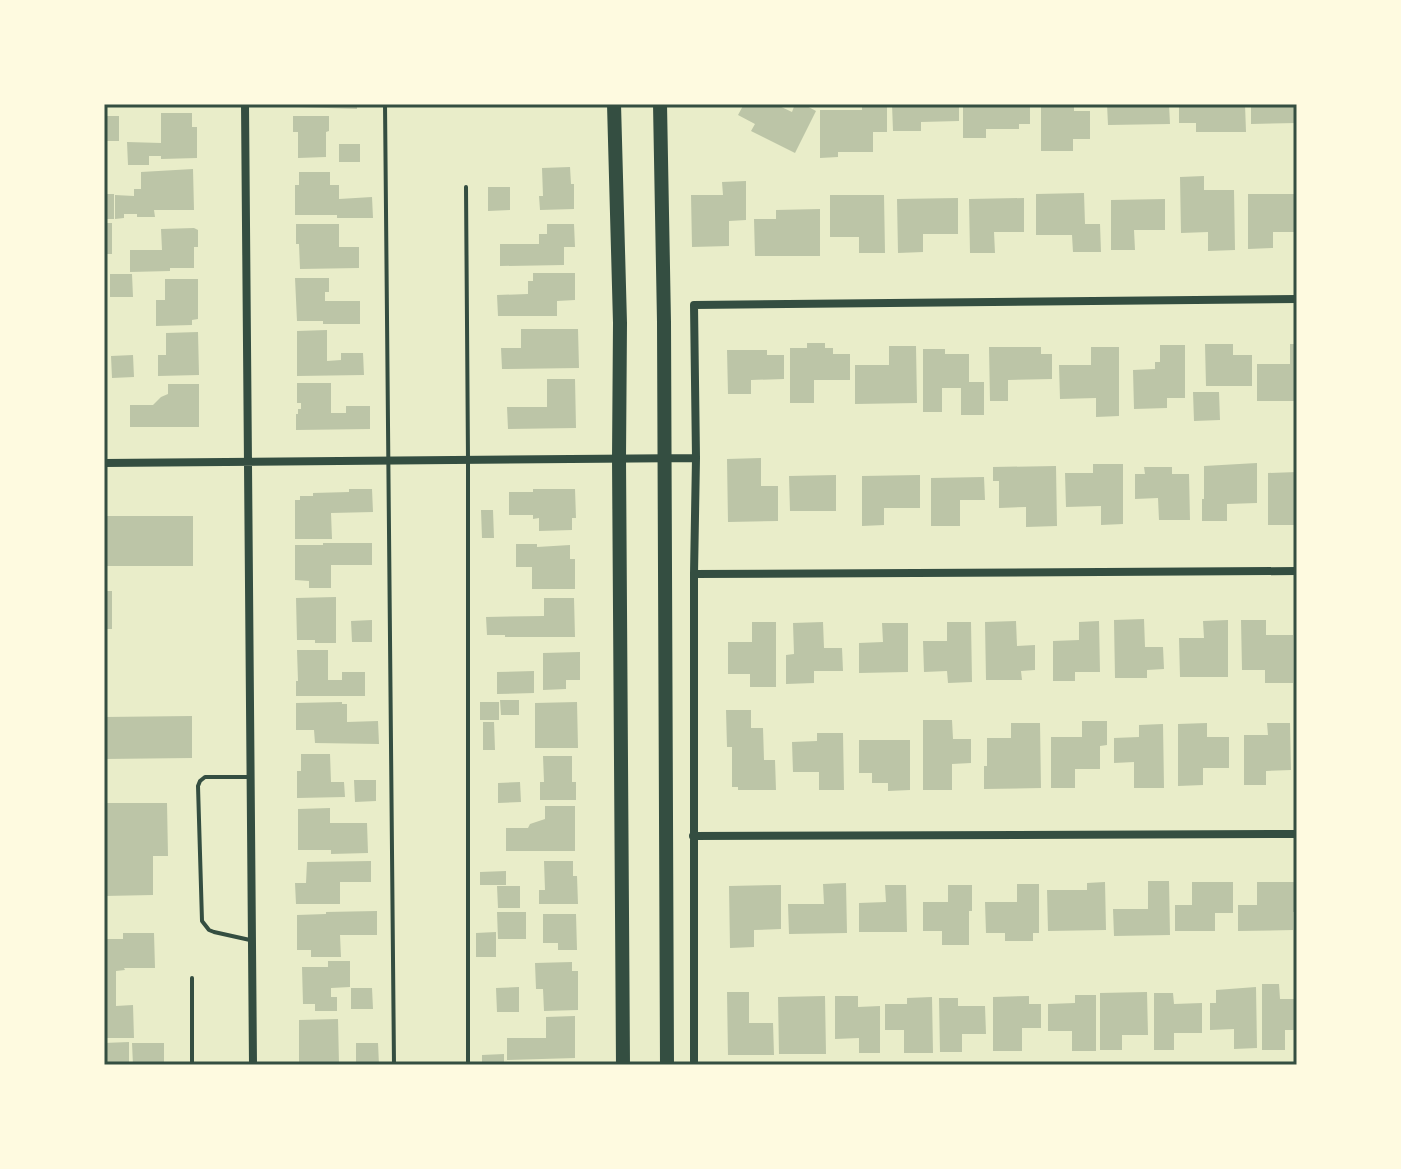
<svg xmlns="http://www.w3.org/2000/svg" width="1401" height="1169" viewBox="0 0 1401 1169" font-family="'Open Sans',sans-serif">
<rect width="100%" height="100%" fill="#e9edc9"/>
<path fill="#bcc5a7" d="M298 104H357V109L298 107Z
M744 104H775L792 112 795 104H803L816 111 795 153 751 131 755 124 738 115Z
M862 104H887V132H873V152H838V157L820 158V110H862Z
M892 104H959V121L921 122V131H893Z
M963 104H1030V124H1019V129H986V138H963Z
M1041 104H1074V111H1090V139H1073V151H1041Z
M1107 104H1169L1170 124 1108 125Z
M1179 104H1245L1246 132H1196V123H1179Z
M1251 104H1297V123L1251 124Z
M161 113H192V127H197V158L161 159V156H149V165H128L127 142 161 143Z
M104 116H119V141H104Z
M293 116H329V131L326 132V157L298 158V132H293Z
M339 144H360V162H339Z
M570 167 571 184H574V209L540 210 539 196H543L542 168Z
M193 169 194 210H154L155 217H137V214H124V218L115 219V195L134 196V189H141V172Z
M299 172H330V185H339V199L372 197 373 218H337V215H295V185H299Z
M1204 176V190H1234L1235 250 1208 251V232L1181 233 1180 177Z
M746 181V220L729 221V246L692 247 691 195H723L722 182Z
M488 187H510V210L488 211Z
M1084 193 1085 224H1100L1101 252H1073L1072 235H1036V194Z
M104 194H114V219H104Z
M1248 194H1297V232H1273V248L1248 249Z
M830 195H884L885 253H859V237H830Z
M958 198V234H923V252L898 253 897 199Z
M1024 198V232H994L995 253H970L969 199Z
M1165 199V230H1134L1135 250H1111V200Z
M820 209V256H755L754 219H776V210Z
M104 223H112V254H104Z
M296 224H339V247H359V268L300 269 299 244H296Z
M547 224H574L575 247H564V265L500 266V244H539V234H547Z
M194 228 198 230V247H194V268H170V271L130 272V250H162L161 229Z
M533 273H575V300L557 301V316H498L497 295 528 294V281H533Z
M110 274H132L133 297H110Z
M295 278H329V292H325V301H360V324H323V321H297Z
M165 279H198V319L192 320V325L156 326V300H165Z
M521 329H578L579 368 502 369 501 348H521Z
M327 330V361L341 360V353H363L364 375 297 376V331Z
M198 332 199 375 158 376V355H166V333Z
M807 343H825V348H833V354H850V380H814V403H790V348H807Z
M1205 344H1233V355H1252V386H1206Z
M1290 344H1297V401H1257V364H1290Z
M1160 345H1185V398H1167V408L1134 409 1133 370 1155 369V362H1160Z
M889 346H916L917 403 855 404V365H889Z
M989 347H1041V354H1052V379L1008 380V401H990Z
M1091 347H1119V416L1096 417V398L1060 399 1059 365H1091Z
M923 349H945V354H969V382H984V415H961V388H942V412H923Z
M727 350H767V355H784V379L751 380V394H728Z
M133 355 134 377 112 378 111 356Z
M547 379H575L576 428 508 429 507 407H547Z
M297 383H331V413H346V406H370V429L296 430V414H298V409H301V403H297Z
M168 384H199V427H130V405H153L161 397 168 394Z
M1193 392H1219L1220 420 1194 421Z
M761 458V486H778V521L728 522 727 459Z
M1257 463V503L1227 504V521H1202V499H1204V466Z
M1093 464H1123V524L1101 525V506L1066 507 1065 473H1093Z
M1056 466 1057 526 1026 527V507L999 508V481H993V467Z
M1144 467H1172V474H1189L1190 520H1159L1158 498 1135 499V474H1145Z
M1297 472 1295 525H1268V473Z
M836 475V511H790L789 476Z
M920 475V508H884V525L862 526V476Z
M984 477 985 500H960V526H931V478Z
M349 489H372L373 512 331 513 332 539H295V500H300V496H313V493L349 492Z
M533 489H575L576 518H572V530L539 531V518L533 519V515H509V492H533Z
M481 510H493L494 538H482Z
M104 516H193V566H104Z
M323 543H372V565H331V588H309V581L295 580V545H323Z
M516 544H537V547L570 545V559H575V589H532V567H516Z
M104 591H112V629H104Z
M336 597V643H315V640H297L296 598Z
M544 598H574L575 637H505V635H487L486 617 544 616Z
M1144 619 1145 647H1163L1164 669 1147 670V678H1115L1114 620Z
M372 620V642H352L351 621Z
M1228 620V677H1180L1179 638H1204L1203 621Z
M1241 620H1266V635H1293V683H1265V670H1242Z
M1016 621 1017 646 1035 645V670L1021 671 1022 680H986L985 622Z
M1099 621 1100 672H1075V681H1053V641L1079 640V622Z
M752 622H776V687H750V674H728V642H752Z
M823 622 824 648H842L843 671H814V683L786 684V655L794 654 793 623Z
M947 622H971L972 682 948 683 947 671 924 672 923 641H947Z
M882 623H908V672L859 673V643L883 642Z
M297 650H328V680H342V672H365V696H296V681H298Z
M580 652V680H566V689L543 690V653Z
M534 671V693L497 694V672Z
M500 700H519V715H501Z
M342 702V704H347V722L378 721 379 744 315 743 314 730H296V703Z
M480 702H499V720H480Z
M577 702 578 748H535V703Z
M726 710H751V728H763L764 760H775L776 790H738V787H732V747H727Z
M192 716V758L104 759V717Z
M923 720H952L953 739H971V763L952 764V790H923Z
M1082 721H1107V745L1100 746V769H1075V788H1051V737H1082Z
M483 722H494L495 750H483Z
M1011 723H1040L1041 788 984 789V766H987V738H1011Z
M1207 723V737H1229V768H1203V785L1178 786V724Z
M1267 723H1290L1291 770 1266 771V785H1244V735H1268Z
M1163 724 1164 788H1134V762L1114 763V738L1139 737V725Z
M817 733H843L844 790H819V772H793L792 742 817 741Z
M859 740H910V790L888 791V783H872V773H859Z
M301 754H330L331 782H344L345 797 297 798V771H301Z
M543 756H572V782H576V800H540V782H544Z
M354 780H376V801L355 802Z
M520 782 521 802 498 803V783Z
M104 803H167L168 856H153V895L104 896Z
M545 806H575V851H506V828H528L530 824 545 819Z
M330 808V823H367L368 853 331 854V850H298V809Z
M371 861V882H340V904H296L295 883H306L307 862Z
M544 861H573V876H577L578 904H539V890H545Z
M506 871V885H480V872Z
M1148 881H1169L1170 935 1114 936 1113 909H1148Z
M1105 882 1106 930 1048 931 1047 890H1087V883Z
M1192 882H1233V913H1215V931H1175V905H1192Z
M1257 882H1297V912H1293V930L1238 931V905H1257Z
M846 883 847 933 789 934 788 904H824L823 884Z
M1017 884H1039V933H1033V941H1005V933H986L985 902H1017Z
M781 885V929L754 930V947L730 948 729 886Z
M885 885H906L907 932H859V903L886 902Z
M948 885H972V911H969V945H942V931H923V902H948Z
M497 886H520V908H498Z
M377 911V935H340L341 957H311V950H297V915L326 914V912Z
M497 912H526V939H498Z
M543 914H576L577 950H558V943H543Z
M496 932V957H476V933Z
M123 933H154L155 968H124L125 970 116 971V1006L133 1005 134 1038H104V939H123Z
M328 961H350V987L331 988V997H337V1011H315V1004H303L302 967H328Z
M572 962V971H578V1010L544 1011 543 989H536L535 963Z
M1262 984H1279L1280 999H1297V1030H1285V1050H1262Z
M519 987V1012H497L496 988Z
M1256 987 1257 1048 1234 1049V1029L1210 1030V1003H1216V990Z
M351 988H372L373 1009H351Z
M727 992H749V1023H773L774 1055H728Z
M1147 992 1148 1035H1122V1050H1100V993Z
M1154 993H1173L1174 1004 1202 1003V1033H1174V1050H1154Z
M1075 995H1096V1051H1072V1031H1048V1004L1075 1003Z
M825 996 826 1054H779L778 997Z
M835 996H858V1007L880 1006V1053H859V1038L835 1039Z
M1029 996V1004H1041V1028H1022V1051H993V997Z
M932 997 933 1053H904V1030H885V1004H907V998Z
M939 998H958V1006H985L986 1034H962V1052H940Z
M575 1016V1058L507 1060V1038H546V1017Z
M338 1019 339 1064H299V1020Z
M129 1042V1065H104V1043Z
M132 1043H164V1065H133Z
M356 1043H378L379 1065H356Z
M504 1054V1065H482V1055Z"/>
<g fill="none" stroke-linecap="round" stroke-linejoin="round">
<path stroke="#344e41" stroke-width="4" d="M385 104 394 1065
M466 187 468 459V1065
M250 940 214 932 209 930 202 921 198 786 200 781 205 777H251
M192 978V1065"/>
<path stroke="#344e41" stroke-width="8" d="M245 104 253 1065
M696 458 694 305 1297 299
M104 463 696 458 694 574V1065
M694 574 1297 571
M693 836 1297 834"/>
<path stroke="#344e41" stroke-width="14" d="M614 104 620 323 619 458 623 1065
M660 104 664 322 667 1065"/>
</g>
<rect width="1401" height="1169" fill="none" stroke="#fefae0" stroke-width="212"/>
<rect x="106" y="106" width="1189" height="957" fill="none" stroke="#344e41" stroke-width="3"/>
</svg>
